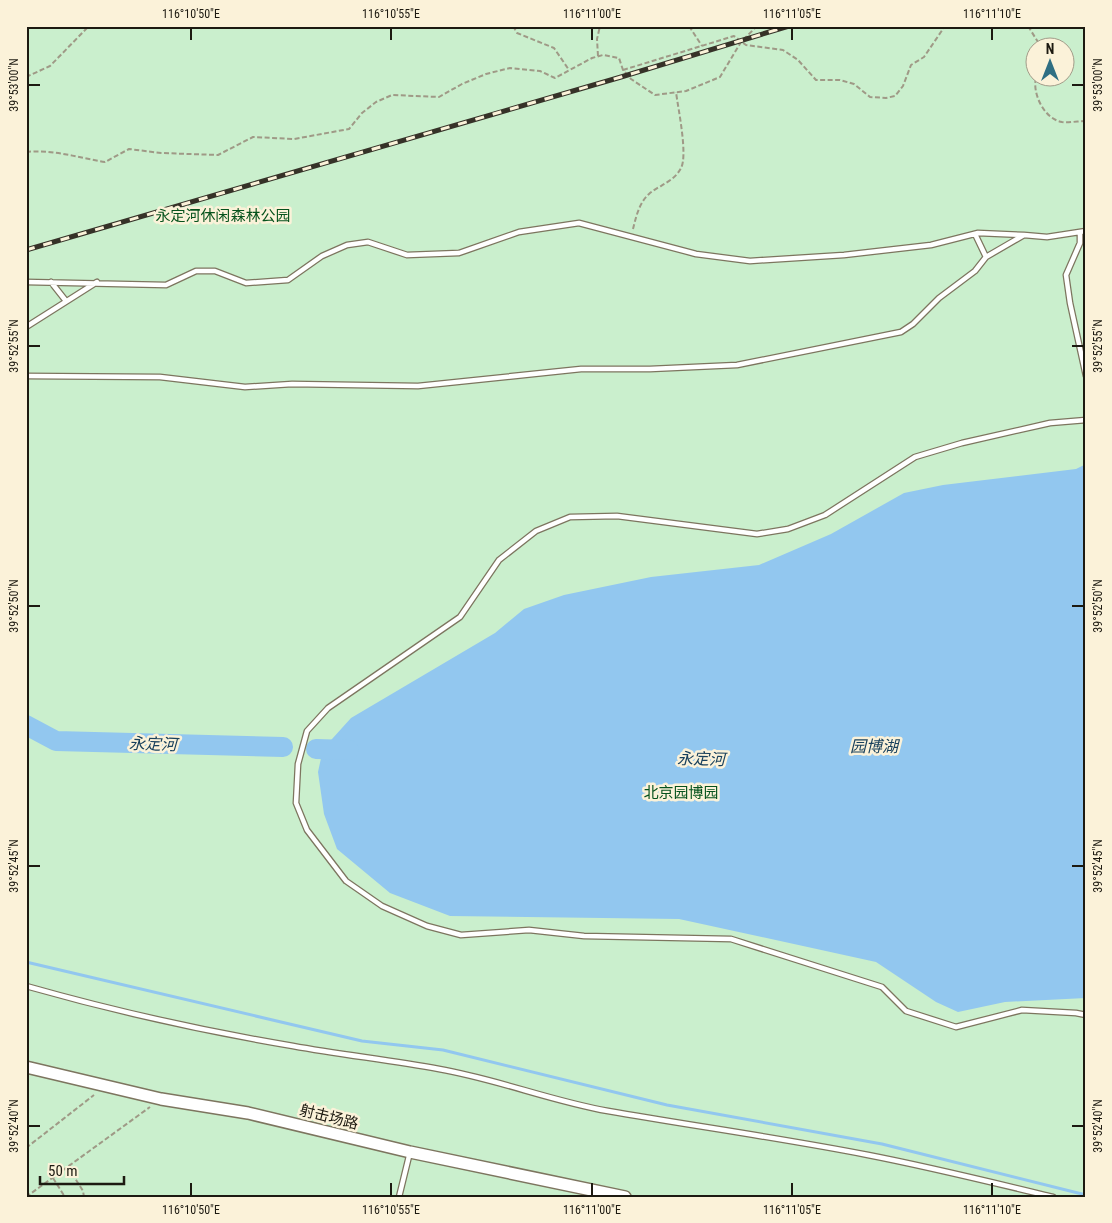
<svg xmlns="http://www.w3.org/2000/svg" width="1112" height="1223" viewBox="0 0 1112 1223" font-family="'Roboto Condensed','Noto Sans SC',sans-serif">
<rect width="100%" height="100%" fill="#fbf2d9"/>
<path fill="#caefcd" fill-rule="evenodd" d="M26 26H1086V1197H26ZM1034 48H1064V78H1034Z"/>
<path fill="#92c7ef" d="M1086 464V998L1005 1002 958 1012 936 1002 876 962 679 919 450 916 390 893 337 849 324 814 318 772 323 749 351 718 495 633 524 609 564 595 651 577 759 565 831 534 904 493 943 485 1076 469Z"/>
<g fill="none" stroke-linecap="round" stroke-linejoin="round">
<path stroke="#92c7ef" stroke-width="3" d="M26 962 362 1041 443 1050 667 1105 882 1144 1086 1195"/>
<path stroke="#92c7ef" stroke-width="20" d="M26 725 56 741 283 747
M316 749 349 750"/>
<g stroke="#7d755f" stroke-width="7">
<path id="service" d="M1080 233V243L1066 275 1070 303 1086 376
M975 234 986 257
M26 282 166 285 196 271H215L246 283 288 280 322 256 347 245 368 242 407 255 459 253 519 232 579 223 696 254 750 261 844 255 931 245 978 233 1024 235
M51 282 66 301
M26 327 97 282
M26 376 160 377 245 387 292 384 418 386 581 369H650L737 365 901 332 913 324 939 298 975 271 986 257 1024 235 1047 237 1086 231
M1086 420 1050 423 962 443 915 457 825 515 788 529 757 534 617 516 570 517 536 531 499 560 460 617 328 708 307 731 298 764 296 803 307 830 346 881 382 906 427 926 461 935 529 930 584 936 731 939 882 987 906 1011 956 1027 1022 1010 1076 1013 1086 1015
M26 986C114 1011 204 1031 293 1046 342 1055 391 1060 439 1069 497 1079 551 1101 608 1111 694 1126 781 1138 868 1155 930 1167 991 1182 1053 1197
M399 1197 410 1152"/>
</g>
<g stroke="#7d755f" stroke-width="14">
<path id="tertiary" d="M26 1067 161 1099 248 1113 410 1152 625 1197"/>
</g>
<path stroke="#9f9986" stroke-width="2" stroke-dasharray="5 2.5" stroke-linecap="butt" d="M513 26 517 33 554 48 569 70
M689 26 702 46
M1028 26 1038 42 1039 48
M598 56 597 39 600 26
M623 70 734 36 746 45 783 50 798 60 816 80H840L854 84 870 97 886 98 895 96 903 86 911 65 924 57 945 26
M26 77 50 66 88 27 99 26
M1036 78C1032 93 1044 119 1062 122 1069 123 1078 121 1086 121
M26 152C53 149 79 158 105 162L129 149 161 153 218 155 253 137 294 139 349 129 362 113 376 102 392 95 439 97 462 84 486 74 510 68 540 71 555 78 592 58 603 55 619 58 623 70 631 79 655 95 686 91 720 77 741 42 757 26
M633 229C636 217 639 203 649 194 659 185 674 182 681 168 688 155 678 108 676 92
M26 1148 94 1095
M68 1167 83 1191 84 1197
M53 1178 65 1197
M26 1197 150 1107"/>
<use href="#service" stroke="#fff" stroke-width="4.5"/>
<use href="#tertiary" stroke="#fff" stroke-width="11"/>
<g stroke="#363228" stroke-width="5">
<path id="rail" d="M26 250 621 77 789 26"/>
</g>
<use href="#rail" stroke="#fbf2d9" stroke-width="3" stroke-dasharray="9" stroke-linecap="butt"/>
</g>
<path fill="none" stroke="#1d1a11" stroke-width="2" d="M191 28V40M391 28V40M592 28V40M792 28V40M992 28V40M28 85H40M1072 85H1084M28 346H40M1072 346H1084M28 606H40M1072 606H1084M28 866H40M1072 866H1084M28 1126H40M1072 1126H1084M191 1183V1196M391 1183V1196M592 1183V1196M792 1183V1196M992 1183V1196"/>
<g text-anchor="middle" dominant-baseline="central" stroke-width="5" stroke-linejoin="round" paint-order="stroke">
<g font-size="15" fill="#05521c" stroke="#fbf2d9">
<text x="223" y="216">永定河休闲森林公园</text>
<text x="681" y="793">北京园博园</text>
</g>
<g font-size="15" fill="#1d1a11" stroke="#fbf2d9">
<text transform="translate(329 1117) rotate(14)">射击场路</text>
</g>
<g font-size="16" font-style="italic" fill="#18405c" stroke="#fbf2d9">
<text transform="translate(153 744) rotate(2)">永定河</text>
<text x="874" y="746">园博湖</text>
<text transform="translate(701 759) rotate(1)">永定河</text>
</g>
</g>
<rect width="1112" height="1223" fill="none" stroke="#fbf2d9" stroke-width="55"/>
<g transform="translate(1050 62)"><circle r="24" fill="#fbf2d9" stroke="#a29c89"/>
<path d="M0-4L9 19L0 12L-9 19Z" fill="#2f6f83"/>
<text y="-8" font-size="14" font-weight="bold" text-anchor="middle" fill="#1d1a11">N</text>
</g>
<path d="M40 1176v8h84v-8" fill="none" stroke="#1d1a11" stroke-width="2.5"/>
<text x="48" y="1176" font-size="15" fill="#1d1a11" stroke="#fbf2d9" stroke-width="4" paint-order="stroke">50 m</text>
<rect x="28" y="28" width="1056" height="1168" fill="none" stroke="#1d1a11" stroke-width="2"/>
<g font-size="12" text-anchor="middle" fill="#1d1a11">
<text x="191" y="18">116°10'50"E</text>
<text x="391" y="18">116°10'55"E</text>
<text x="592" y="18">116°11'00"E</text>
<text x="792" y="18">116°11'05"E</text>
<text x="992" y="18">116°11'10"E</text>
<text transform="translate(14 85) rotate(-90)" y="4">39°53'00"N</text>
<text transform="translate(1098 85) rotate(-90)" y="4">39°53'00"N</text>
<text transform="translate(14 346) rotate(-90)" y="4">39°52'55"N</text>
<text transform="translate(1098 346) rotate(-90)" y="4">39°52'55"N</text>
<text transform="translate(14 606) rotate(-90)" y="4">39°52'50"N</text>
<text transform="translate(1098 606) rotate(-90)" y="4">39°52'50"N</text>
<text transform="translate(14 866) rotate(-90)" y="4">39°52'45"N</text>
<text transform="translate(1098 866) rotate(-90)" y="4">39°52'45"N</text>
<text transform="translate(14 1126) rotate(-90)" y="4">39°52'40"N</text>
<text transform="translate(1098 1126) rotate(-90)" y="4">39°52'40"N</text>
<text x="191" y="1214">116°10'50"E</text>
<text x="391" y="1214">116°10'55"E</text>
<text x="592" y="1214">116°11'00"E</text>
<text x="792" y="1214">116°11'05"E</text>
<text x="992" y="1214">116°11'10"E</text>
</g>
</svg>
